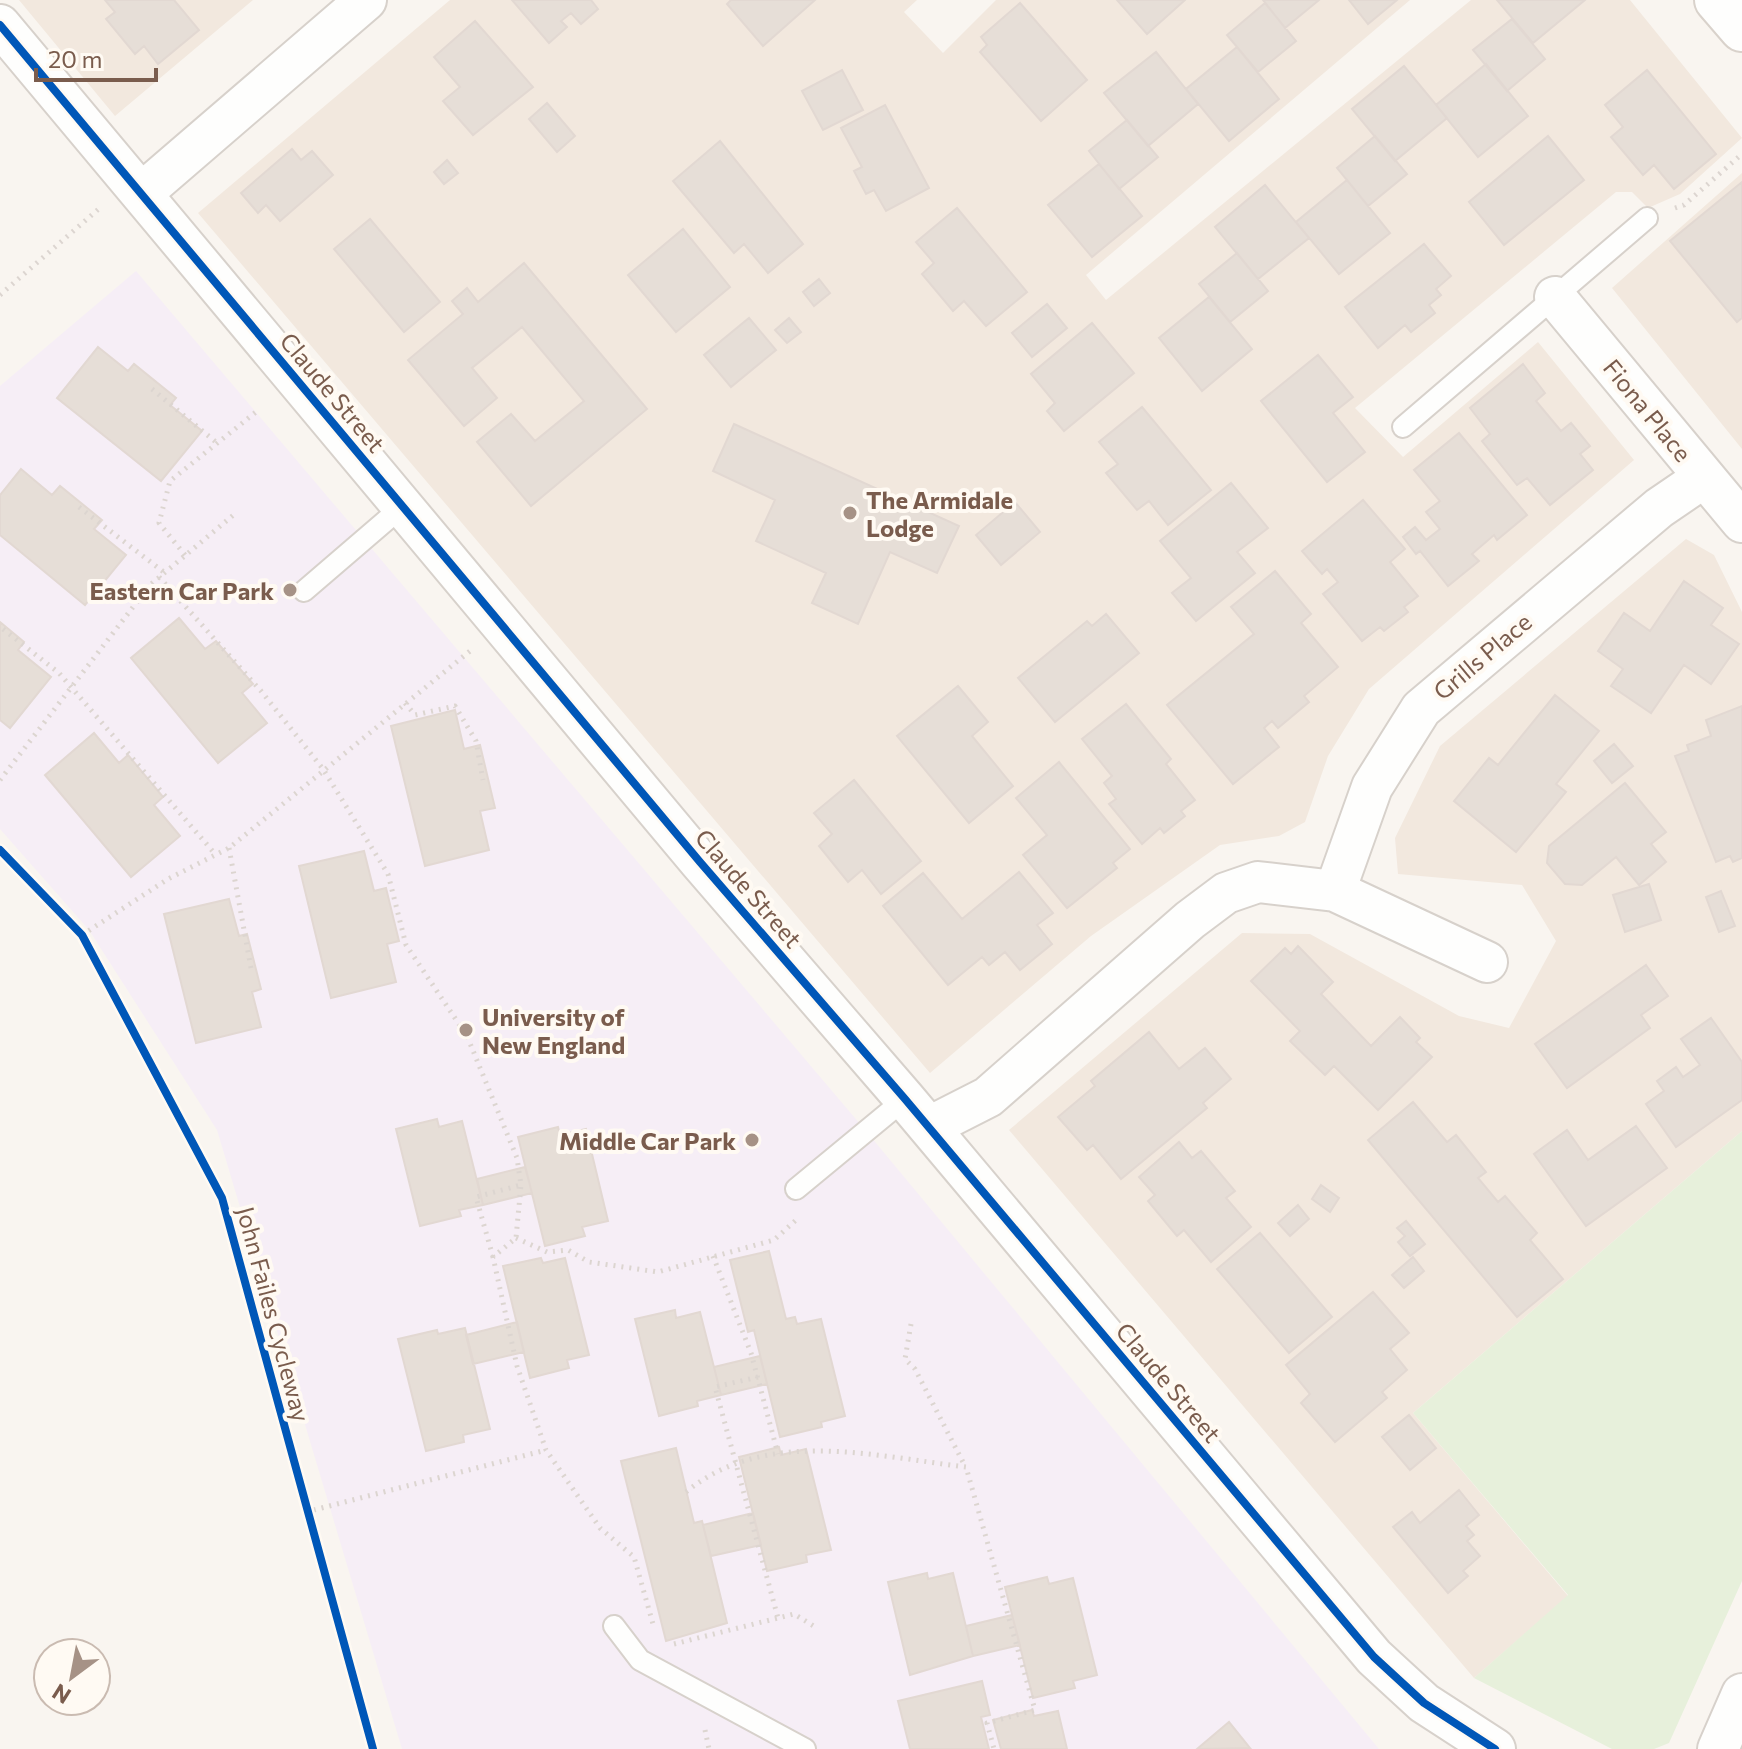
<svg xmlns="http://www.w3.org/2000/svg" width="1742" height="1749" viewBox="0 0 1742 1749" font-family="Commissioner,sans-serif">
<rect width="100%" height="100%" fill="#f9f5f0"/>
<path fill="#f2e8de" d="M19 0H253L115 116Z
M450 0H917L904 12 943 53 996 0H1410L1086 275 1106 300 1471 0H1630L1742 138 1680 194 1648 208 1632 192H1616L1355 408 1403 457 1538 342 1634 460 1369 689 1328 756 1305 822 1279 836 1220 845 1091 936 930 1073 198 213Z
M1742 173V449L1612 288Z
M1686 539 1714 555 1742 612V1131L1413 1413 1568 1596 1474 1678 1009 1130 1242 933 1310 934 1459 1016 1509 1028 1556 941 1522 885 1398 874 1395 838 1440 746Z"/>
<path fill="#f6eef6" d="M136 271 866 1131 1379 1749H402L217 1130 89 930 0 829V386Z"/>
<path fill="#e7f0db" d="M1742 1131V1581L1669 1743 1654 1749H1612L1474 1678 1568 1595 1413 1413Z"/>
<path fill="#e6ded7" stroke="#e2d8d2" stroke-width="2" d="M105 0H174L199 30 158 64 144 46 135 54 106 19 115 12Z
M512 0H591L598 9 581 24 571 13 561 21 567 27 549 43Z
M731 0H815L763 46 727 4Z
M1117 0H1185L1147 34Z
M1263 0H1319L1285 28Z
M1349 0H1397L1368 24Z
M1497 0H1585L1533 43Z
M1020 3 1087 80 1041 121 980 52 987 45 981 37Z
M1265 3 1296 41 1258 72 1227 35Z
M1512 19 1545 59 1507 91 1473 50Z
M475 21 533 87 473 135 443 101 460 87 434 57Z
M1237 47 1279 99 1229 141 1186 89Z
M1156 52 1198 104 1148 146 1104 93Z
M1486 64 1528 116 1478 157 1436 105Z
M1404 66 1447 118 1395 161 1352 109Z
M842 70 863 110 823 130 802 91Z
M1647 70 1716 154 1674 189 1654 165 1643 175 1611 137 1623 127 1605 105Z
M547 103 575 136 557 152 529 119Z
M885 105 929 188 886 211 874 190 866 194 854 171 862 167 841 128Z
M1127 120 1158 157 1119 189 1089 151Z
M1375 136 1407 174 1368 206 1337 168Z
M1548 136 1584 180 1504 245 1469 202Z
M720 141 803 244 768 273 744 244 734 253 673 181Z
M292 149 301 160 312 151 333 175 280 221 266 205 258 213 241 193Z
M447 160 458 173 444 184 434 172Z
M1099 164 1142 216 1092 257 1048 205Z
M1347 180 1390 233 1339 274 1296 222Z
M1742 182V318L1737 322 1670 241Z
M1265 185 1309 238 1258 279 1215 227Z
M957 208 1027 292 986 326 964 301 953 311 922 274 934 263 916 242Z
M370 219 440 302 404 332 334 249Z
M683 229 730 287 676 332 628 275Z
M1424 244 1451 276 1436 289 1441 295 1429 305 1435 313 1411 332 1405 325 1378 348 1345 307Z
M1237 253 1268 291 1230 322 1199 284Z
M524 263 647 409 531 506 477 442 511 414 535 441 584 401 522 327 472 368 497 398 464 426 408 360 463 314 452 301 467 288 478 302Z
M819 279 830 293 814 306 803 292Z
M1209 297 1252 349 1202 391 1159 338Z
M1047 304 1067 328 1032 357 1012 333Z
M749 318 776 350 731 387 704 355Z
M789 318 801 332 787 343 775 330Z
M1092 323 1134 373 1064 431 1047 411 1055 403 1031 374Z
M98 347 128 371 134 364 176 398 170 405 202 431 161 481 57 398Z
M1318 355 1353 397 1333 413 1365 452 1327 482 1261 401Z
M1523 364 1545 393 1536 401 1561 431 1571 423 1590 446 1580 454 1593 470 1550 505 1527 478 1517 485 1482 441 1490 434 1470 408Z
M1142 407 1211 490 1168 525 1149 501 1137 510 1106 473 1118 464 1099 442Z
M734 424 959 526 937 573 890 552 858 624 812 603 826 573 756 541 775 500 713 471Z
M1459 433 1527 515 1497 540 1494 535 1472 554 1479 561 1448 586 1420 551 1416 554 1403 537 1415 527 1426 540 1440 529 1426 512 1440 501 1414 470Z
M21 469 52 495 60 486 102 520 94 529 126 555 85 605 0 535V495Z
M1231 483 1268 528 1237 552 1255 573 1196 621 1172 593 1191 578 1160 541Z
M1363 500 1405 549 1390 562 1418 596 1404 607 1408 612 1384 631 1380 627 1362 641 1323 594 1338 582 1327 569 1322 574 1302 551Z
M1015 502 1040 532 1001 565 976 535Z
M1275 571 1311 614 1301 623 1338 667 1304 696 1309 702 1278 728 1272 721 1264 728 1279 747 1233 784 1167 705 1254 634 1231 607Z
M1684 581 1723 608 1711 625 1739 644 1711 684 1684 665 1651 713 1611 686 1623 669 1598 651 1624 613 1650 631Z
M1106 614 1139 653 1055 722 1018 678 1087 621 1092 626Z
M179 618 205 649 216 641 253 684 242 693 267 723 218 763 131 658Z
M0 622 24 642 18 650 51 677 10 728 0 720Z
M958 686 988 722 972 736 1013 786 969 823 897 736Z
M1555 695 1599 731 1556 784 1566 792 1516 852 1454 801 1489 758 1498 765Z
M1126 704 1171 759 1166 764 1195 800 1181 811 1185 816 1164 833 1160 828 1142 844 1109 804 1116 799 1104 783 1112 776 1082 739Z
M1742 706V858L1733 862 1730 856 1716 862 1675 756 1689 751 1687 745 1711 736 1706 720Z
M455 710 464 749 480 745 495 808 480 811 489 850 425 866 391 726Z
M94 733 119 763 128 755 163 797 154 805 180 836 131 877 45 775Z
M1614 744 1633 766 1612 783 1594 761Z
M1059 762 1130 849 1113 863 1117 868 1067 908 1023 855 1047 835 1016 798Z
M854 780 921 861 881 894 862 870 848 882 819 846 832 834 814 813Z
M1625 783 1666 832 1651 844 1666 862 1639 885 1616 857 1582 885 1565 884 1547 863 1549 846Z
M364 851 374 891 386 888 399 941 387 944 396 982 331 998 299 866Z
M1019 872 1053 913 1037 925 1052 944 1020 970 1005 952 989 965 982 957 948 985 883 906 923 873 962 919Z
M1649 884 1661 920 1625 932 1613 895Z
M1721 891 1735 926 1719 932 1706 897Z
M229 899 239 936 247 934 261 989 252 992 261 1027 196 1043 164 914Z
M1298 946 1333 982 1321 994 1371 1046 1400 1017 1420 1038 1416 1042 1432 1057 1378 1110 1334 1066 1325 1075 1290 1041 1300 1031 1251 981 1285 948 1291 954Z
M1646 965 1668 996 1641 1015 1650 1028 1567 1088 1535 1044Z
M1711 1018 1742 1062V1100L1676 1147 1646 1104 1664 1091 1657 1081 1676 1067 1683 1077 1700 1065 1681 1039Z
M1149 1032 1179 1069 1205 1048 1231 1079 1203 1103 1207 1108 1121 1179 1093 1145 1087 1150 1058 1117 1095 1086 1091 1081Z
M1413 1102 1447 1142 1456 1135 1486 1172 1478 1178 1498 1202 1505 1196 1537 1233 1530 1240 1563 1279 1517 1317 1368 1140Z
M437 1119 439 1127 462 1121 483 1205 459 1210 461 1216 420 1226 396 1129Z
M1636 1126 1667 1168 1586 1226 1534 1154 1567 1130 1588 1160Z
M558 1127 560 1135 586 1129 608 1221 582 1227 585 1236 545 1246 518 1137Z
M1179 1142 1192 1158 1201 1151 1235 1191 1226 1198 1251 1227 1211 1262 1184 1230 1177 1236 1148 1201 1155 1195 1139 1177Z
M525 1167 532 1193 483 1205 477 1179Z
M1321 1185 1339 1198 1330 1212 1312 1199Z
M1298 1205 1309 1219 1290 1236 1278 1223Z
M1406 1221 1425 1244 1410 1256 1398 1242 1405 1236 1397 1228Z
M1260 1233 1332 1317 1289 1353 1217 1269Z
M769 1251 786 1319 795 1317 797 1324 821 1319 845 1416 821 1422 822 1427 780 1437 754 1330 748 1332 730 1260Z
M1413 1257 1424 1271 1404 1288 1392 1275Z
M541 1258 543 1263 565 1258 589 1355 567 1360 569 1368 530 1378 503 1266Z
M1373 1292 1409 1333 1390 1349 1407 1370 1382 1392 1387 1398 1335 1442 1301 1403 1310 1394 1286 1365Z
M675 1310 676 1318 700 1312 721 1395 697 1401 698 1406 659 1416 635 1319Z
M517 1322 524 1352 473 1364 466 1335Z
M465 1328 490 1429 463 1435 464 1442 426 1451 398 1339 437 1330 438 1334Z
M760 1356 767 1384 721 1395 714 1367Z
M1409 1415 1436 1448 1410 1470 1382 1437Z
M779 1447 781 1455 806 1449 831 1550 806 1555 807 1562 767 1571 739 1457Z
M676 1448 694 1523 702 1521 727 1623 666 1641 621 1461Z
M1459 1490 1479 1515 1466 1526 1474 1535 1467 1541 1480 1556 1463 1571 1468 1576 1448 1593 1393 1527 1412 1512 1420 1523Z
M753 1513 761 1545 711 1556 703 1525Z
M927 1573 928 1579 953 1573 973 1656 910 1675 888 1582Z
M1047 1577 1049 1584 1073 1578 1097 1675 1073 1681 1075 1688 1033 1698 1005 1587Z
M1012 1615 1020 1645 973 1656 966 1626Z
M982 1681 990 1715 981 1717 989 1749H910L898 1701Z
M1032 1710 1034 1716 1058 1711 1067 1749H1001L993 1720Z
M1229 1722 1250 1748 1197 1749Z"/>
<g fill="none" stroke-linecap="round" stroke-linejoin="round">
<g stroke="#d7d1cb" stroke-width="24">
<path id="service" d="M1403 427 1647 218
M304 591 403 506
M796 1189 905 1099
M614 1626 640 1660 805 1749"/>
</g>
<g stroke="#d7d1cb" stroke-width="44">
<path id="minor" d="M0 25 700 862 905 1099 1374 1657 1424 1703 1495 1749
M142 193 366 0
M1555 297 1742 522
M1335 891 1487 962
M929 1127 988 1097 1190 920 1226 893 1258 882 1335 891 1372 787 1421 709 1659 508 1703 478
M1718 1749 1742 1694"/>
</g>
<g stroke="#d9d2cb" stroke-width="48">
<path id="secondary" d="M1717 0 1742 29"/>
</g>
<path stroke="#dcd5d0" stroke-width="5" stroke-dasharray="2 6" stroke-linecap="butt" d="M1675 208 1684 205 1742 154
M0 295 102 206
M152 389 217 443
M79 507 165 573
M185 555 159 523 170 481 256 412
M159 577 261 691 323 769 388 874 406 945 467 1036 517 1158 521 1185 516 1238 493 1257 517 1366 546 1450 600 1528 634 1557 653 1624
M3 629 59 673 216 855
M405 703 415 715 455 706 476 741 483 780
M0 780 150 585 237 512
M229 848 251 968
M82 935 168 879 229 848 470 651
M516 1238 547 1252 568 1250 589 1262 658 1272 774 1240 796 1220
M713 1256 751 1353 778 1454
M493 1257 476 1197 521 1185
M911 1324 905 1359 915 1369 965 1466
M758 1377 715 1387 778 1618
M686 1492C765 1427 873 1456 966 1467L1035 1710 987 1723 994 1749
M306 1512 546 1450
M674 1644 794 1614 817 1628
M705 1730 709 1749"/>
<use href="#service" stroke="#fefefd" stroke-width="20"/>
<use href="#minor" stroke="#fefefd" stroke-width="40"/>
<use href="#secondary" stroke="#fefefd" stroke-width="44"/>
<g stroke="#fffaf3" stroke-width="13">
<path id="cycleway" d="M0 25 700 862 905 1099 1374 1657 1424 1703 1495 1749
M0 850 82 935 222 1198 373 1749"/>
</g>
<use href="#cycleway" stroke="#0057b8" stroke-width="8"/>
</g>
<g fill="#a69286" stroke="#fffaf3" stroke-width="3">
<circle cx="850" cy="513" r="8"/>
<circle cx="290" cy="590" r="8"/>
<circle cx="466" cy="1030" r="8"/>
<circle cx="752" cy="1140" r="8"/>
</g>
<g text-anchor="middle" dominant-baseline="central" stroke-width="8" stroke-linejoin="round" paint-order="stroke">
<g font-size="24" fill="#7a5c4d" stroke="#fffaf3">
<text transform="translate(333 392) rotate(50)">Claude Street</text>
<text transform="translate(1648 410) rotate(51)">Fiona Place</text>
<text transform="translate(1482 656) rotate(-40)">Grills Place</text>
<text transform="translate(749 888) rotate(49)">Claude Street</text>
<text transform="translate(274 1314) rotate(75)">John Failes Cycleway</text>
<text transform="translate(1169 1382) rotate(50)">Claude Street</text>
</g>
<g font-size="24" font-weight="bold" fill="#7a5c4d" stroke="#fffaf3" text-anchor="start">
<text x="866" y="499">The Armidale<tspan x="866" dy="28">Lodge</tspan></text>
<text x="274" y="590" text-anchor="end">Eastern Car Park</text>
<text x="482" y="1016">University of<tspan x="482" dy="28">New England</tspan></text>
<text x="736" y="1140" text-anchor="end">Middle Car Park</text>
</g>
</g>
<g transform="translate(72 1677) rotate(212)"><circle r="38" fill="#fffaf3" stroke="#cabbb1" stroke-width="2"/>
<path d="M0-6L14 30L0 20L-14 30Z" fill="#a69286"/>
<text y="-12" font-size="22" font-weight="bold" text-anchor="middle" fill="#7a5c4d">N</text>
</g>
<path d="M36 68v12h120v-12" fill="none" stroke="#7a5c4d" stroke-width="4"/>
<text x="48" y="68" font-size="24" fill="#7a5c4d" stroke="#fffaf3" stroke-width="6" paint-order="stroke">20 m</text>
</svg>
